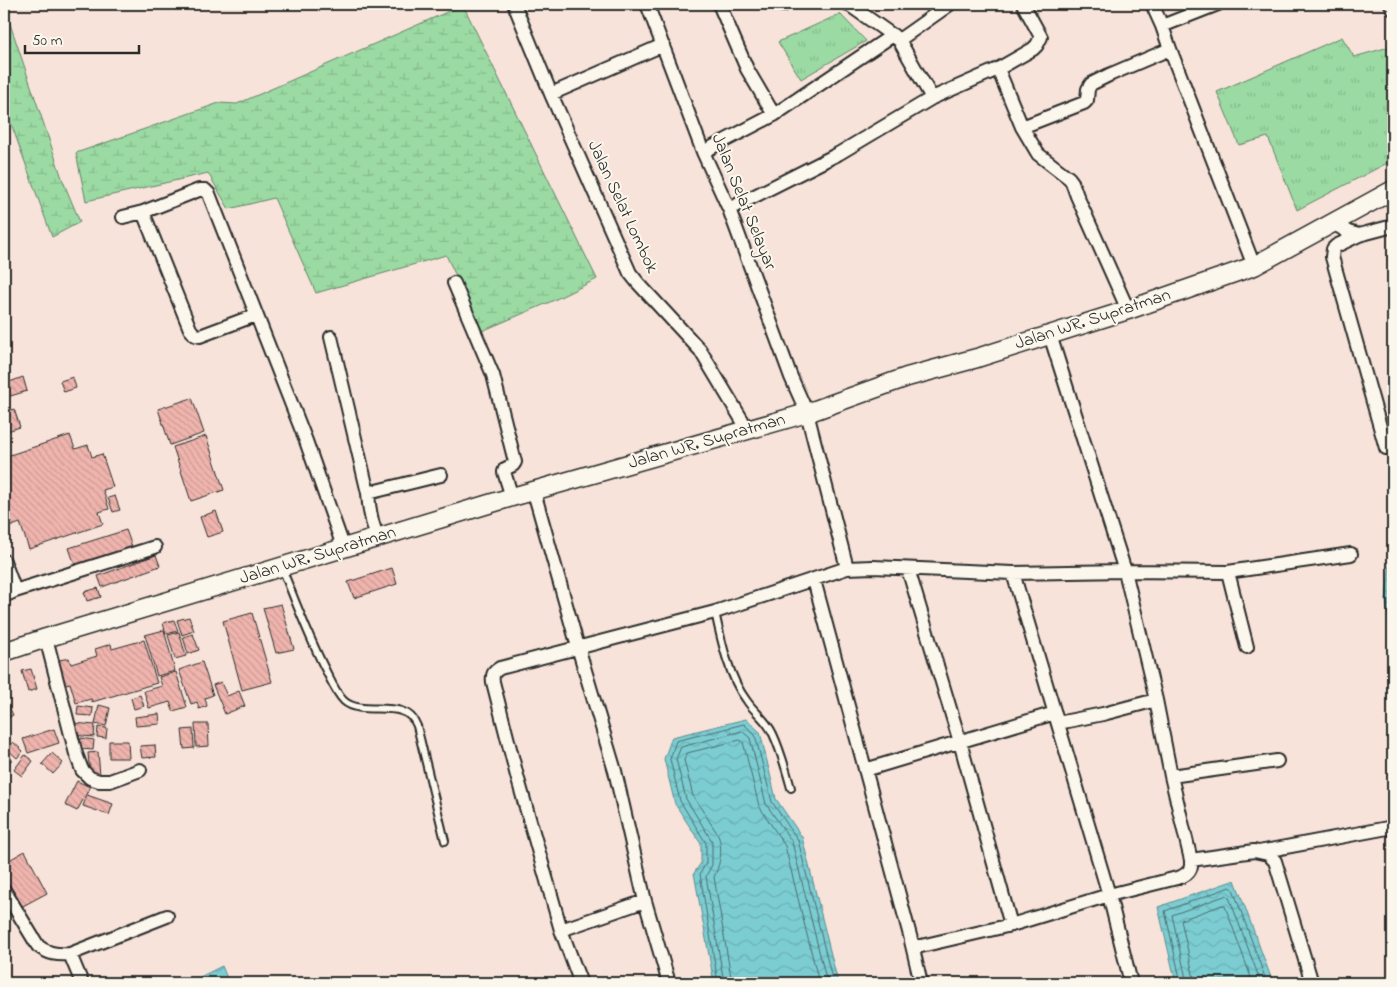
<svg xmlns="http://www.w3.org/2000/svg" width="1397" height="987" viewBox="0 0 1397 987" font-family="'Indie Flower',sans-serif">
<defs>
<pattern id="grass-tufts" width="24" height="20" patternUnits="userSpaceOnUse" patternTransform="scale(1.25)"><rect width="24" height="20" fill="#9bdaa3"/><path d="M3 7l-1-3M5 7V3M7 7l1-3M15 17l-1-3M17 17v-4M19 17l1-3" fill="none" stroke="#86bb8c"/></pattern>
<pattern id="wetland-marsh" width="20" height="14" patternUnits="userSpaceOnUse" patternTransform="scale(1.25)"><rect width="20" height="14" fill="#9bdaa3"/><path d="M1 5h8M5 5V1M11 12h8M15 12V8" fill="none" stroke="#86bb8c"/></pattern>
<pattern id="water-waves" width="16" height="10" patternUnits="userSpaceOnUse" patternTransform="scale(1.25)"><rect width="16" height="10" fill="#7bcdd2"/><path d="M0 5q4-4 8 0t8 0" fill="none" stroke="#6ab0b4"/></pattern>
<pattern id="building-back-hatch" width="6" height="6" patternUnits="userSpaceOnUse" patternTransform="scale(1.25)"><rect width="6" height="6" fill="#efb4ad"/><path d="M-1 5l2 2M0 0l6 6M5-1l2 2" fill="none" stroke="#cd9b95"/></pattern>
</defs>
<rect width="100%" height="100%" fill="#f7e3d9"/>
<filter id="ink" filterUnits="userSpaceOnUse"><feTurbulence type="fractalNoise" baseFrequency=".02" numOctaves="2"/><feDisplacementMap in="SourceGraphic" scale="10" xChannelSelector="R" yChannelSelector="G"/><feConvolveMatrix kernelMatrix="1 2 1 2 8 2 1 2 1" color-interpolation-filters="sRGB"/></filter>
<g filter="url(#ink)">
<path fill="url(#grass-tufts)" stroke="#638267" d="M840 14 866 41 801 79 778 42Z
M1342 37 1354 57 1389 47 1393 51V160L1297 210 1268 137 1239 145 1217 92Z"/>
<path fill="url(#wetland-marsh)" stroke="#638267" d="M463 5 597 279 550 302 482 331 446 255 316 293 274 198 229 209 208 173 86 201 76 153 219 103 237 104Z
M4 6 63 181 80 222 52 237 4 104Z"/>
<path fill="url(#water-waves)" stroke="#5b8c8f" d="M1393 544V647L1386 601 1391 546Z
M746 719 760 732 776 799 802 837 838 983H714L694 873 701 863V844L675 804 664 759 672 737Z
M1235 880 1273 983H1176L1158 907Z
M222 966 229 983H191L190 982Z"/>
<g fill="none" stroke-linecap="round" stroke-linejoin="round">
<path stroke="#4b6c6e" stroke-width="1" d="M718 983 700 874 706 863V843L680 801 670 759 676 741 744 724 755 735 772 802 798 840 833 983
M724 983 706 876 712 865V841L686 799 676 759 681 747 742 731 750 738 766 804 792 842 827 983
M732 983 714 877C720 865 724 847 717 833L693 796 684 760 687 753 740 740 743 742 759 806 785 846 819 983
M1181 983 1165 911 1230 887 1233 889 1267 983
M1187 983 1172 915 1227 895 1229 897 1261 983
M1195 983 1181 920 1222 905 1225 906 1253 983"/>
</g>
<path fill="url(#building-back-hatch)" stroke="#2b2b2b" d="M23 377 27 391 4 398V384Z
M73 377 76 388 64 392 60 381Z
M192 398 204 433 170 445 158 409Z
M14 409 20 427 4 432V412Z
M70 435 75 449 88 445 92 457 102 454 113 487 103 490 109 509 99 512 103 524 29 549 20 523 4 529V489L6 488 4 480V457Z
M206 436 224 490 191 501 173 447Z
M115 496 120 510 113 512 108 498Z
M216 511 223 532 207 537 200 517Z
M126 530 133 549 76 568 69 548Z
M156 555 160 566 102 587 98 576Z
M392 568 397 584 354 598 348 582Z
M98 588 101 597 87 601 84 592Z
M281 604 294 649 276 653 263 608Z
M252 613 272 682 242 690 223 621Z
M189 617 194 631 182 635 177 620Z
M174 620 178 631 166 634 163 623Z
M164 630 175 671 157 676 145 635Z
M179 632 186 656 175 659 168 635Z
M193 634 199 650 188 654 183 637Z
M144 640 157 683 92 702 91 699 76 703 70 683 62 685 55 661 69 658 71 664 97 656 95 649 111 644 112 649Z
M202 662 213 695 205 698 207 706 199 709 197 702 191 704 179 670Z
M31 669 37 689 28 692 22 671Z
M176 672 187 707 173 711 170 702 149 708 144 691 162 686 159 677Z
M221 682 227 696 239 691 245 706 225 714 213 685Z
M6 692 8 697 5 699 13 715 4 720V693Z
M140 695 144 706 134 709 131 698Z
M99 705 110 708 106 726 95 724Z
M78 706 93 708 92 716 77 715Z
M159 714 160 724 136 726 135 717Z
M74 723 95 725 94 737 72 735Z
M195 724H208L209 746 196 747Z
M98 727 107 728 106 738 97 737Z
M54 729 59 743 28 753 23 739Z
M193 729 194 748 184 749 182 730Z
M81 738 94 740 93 750 80 749Z
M109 741H128L129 758H109Z
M13 742 23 751 17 758 7 749Z
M155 745 156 757 142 758 140 746Z
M98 752 100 775H90L88 753Z
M4 753 12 759 5 768 4 766Z
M52 753 63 763 53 774 42 764Z
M25 755 33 761 22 776 14 770Z
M77 781 90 787 77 811 65 805Z
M87 795 113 804 109 815 83 806Z
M25 851 47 893 21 907 4 875V863Z"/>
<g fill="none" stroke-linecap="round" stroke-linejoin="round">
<g stroke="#2b2b2b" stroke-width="10">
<path id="lane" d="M282 568C296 603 309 638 326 671 331 681 336 693 344 701 363 718 406 696 417 726L445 841
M715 612C721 640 729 678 747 701 755 713 767 720 773 734 781 751 786 770 791 788"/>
</g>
<g stroke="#2b2b2b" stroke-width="16">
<path id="street" d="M514 4 551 94 630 273 638 283 700 350 748 430
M647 4 703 152 729 209 791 377 807 413 847 568
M719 4 747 69 774 115
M783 4V5
M848 4 899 40 950 4
M1152 4 1162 26 1170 49 1254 266
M1391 4 1393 9
M1162 26 1218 4
M899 40 932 98
M998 69 1022 127 1038 154 1069 178 1072 182 1077 196 1128 310
M551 94 663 45
M1022 127 1084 103 1087 100 1088 89 1091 84 1109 75 1170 49
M703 152 774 115 893 35
M729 209 838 154 932 98 998 69 1033 49 1037 45 1041 37 1023 4
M143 212 190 329 195 335 200 336 256 315
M123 217 143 212 199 190H205L209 194 306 441 344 549
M1333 223 1348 232 1359 235 1393 226
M1359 235 1336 246 1333 249 1332 257 1386 448
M454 283 493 375 515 462 513 465 505 469 504 472 512 497
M331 337 368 493C369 509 371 523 378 538
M534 492 578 647 615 771 645 901 669 983
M368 493 441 475
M4 561 15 591 4 596
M908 569 960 742 1011 925
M1228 572 1247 647
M1013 573 1109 895 1131 983
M814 580 912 943 916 946H921L1011 925 1109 895 1181 877 1186 874 1189 871 1191 867V860L1171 776 1156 700 1125 571 1050 335
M15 591 155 547
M46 638 76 754 82 770 90 778 99 781H110L140 770
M1058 723 1103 714 1156 700
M865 770 1055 713
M1171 776 1277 761
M1259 852 1393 827
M1191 860 1254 851 1268 854 1275 861 1312 983
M4 890 38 946C49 954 57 955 70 954L167 916
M561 930 645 901
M911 941 921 983
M70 954 82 983
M580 981 561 930 517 776 493 682C492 675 493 672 500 668L715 612 847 568 873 567 1013 573 1125 571 1228 572 1351 554"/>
</g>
<g stroke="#2b2b2b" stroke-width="21">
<path id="secondary" d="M4 652 46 638 512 497 807 413 907 377 977 358 1128 310 1254 266 1393 190"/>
</g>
<use href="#lane" stroke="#fbf7ec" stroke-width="6"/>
<use href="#street" stroke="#fbf7ec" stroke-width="12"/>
<use href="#secondary" stroke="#fbf7ec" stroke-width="18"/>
</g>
</g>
<g text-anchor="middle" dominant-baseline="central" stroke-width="4" stroke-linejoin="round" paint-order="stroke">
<g font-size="18" fill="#2b2b2b" stroke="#fbf7ec">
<text transform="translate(743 202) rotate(68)">Jalan Selat Selayar</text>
<text transform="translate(622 207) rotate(65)">Jalan Selat Lombok</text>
<text transform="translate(1093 320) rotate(-18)">Jalan WR. Supratman</text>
<text transform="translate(707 442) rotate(-16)">Jalan WR. Supratman</text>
<text transform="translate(318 556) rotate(-17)">Jalan WR. Supratman</text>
</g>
</g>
<rect width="1397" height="987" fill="none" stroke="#fbf7ec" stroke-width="20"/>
<rect x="10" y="10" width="1377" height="967" fill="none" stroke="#2b2b2b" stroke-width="2" filter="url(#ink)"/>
<path d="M25 45v8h114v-8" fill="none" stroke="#2b2b2b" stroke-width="2.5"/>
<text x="32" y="45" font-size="15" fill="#2b2b2b" stroke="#fbf7ec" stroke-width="4" paint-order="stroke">50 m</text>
</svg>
